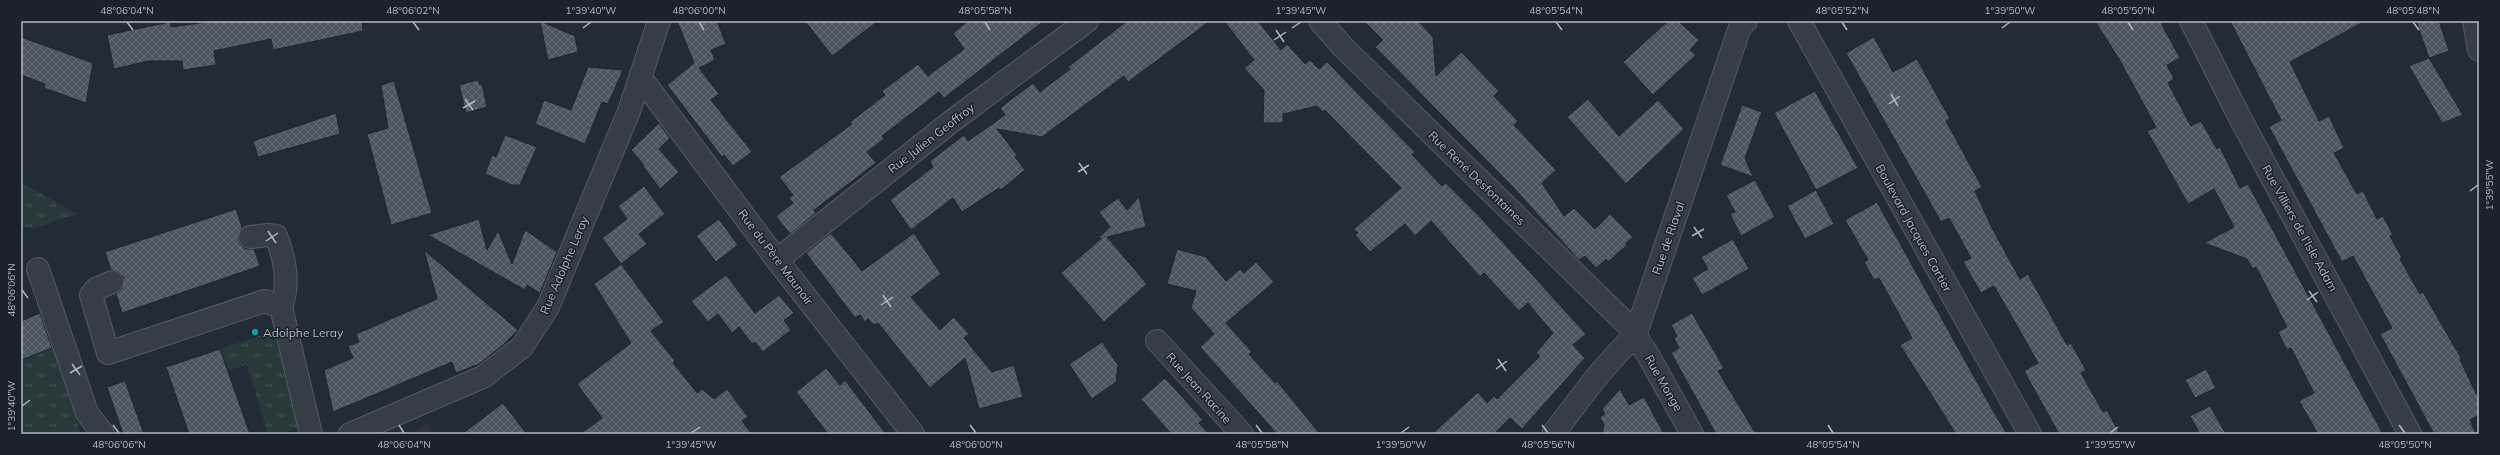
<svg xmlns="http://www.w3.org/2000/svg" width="2500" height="455" viewBox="0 0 2500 455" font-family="Mulish,sans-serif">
<defs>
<pattern id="grass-tufts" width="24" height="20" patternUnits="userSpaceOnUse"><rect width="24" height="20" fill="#273a39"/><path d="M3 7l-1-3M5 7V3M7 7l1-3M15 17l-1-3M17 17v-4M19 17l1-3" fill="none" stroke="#445454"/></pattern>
<pattern id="building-cross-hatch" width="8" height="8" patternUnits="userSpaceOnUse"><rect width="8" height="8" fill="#4b5661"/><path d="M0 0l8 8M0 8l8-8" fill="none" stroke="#626c76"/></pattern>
</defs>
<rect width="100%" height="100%" fill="#222c36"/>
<path fill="#31303b" d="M428 424 435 434H406L416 430Z"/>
<path fill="url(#grass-tufts)" d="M21 183 25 185 77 214 32 229 21 226Z
M274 331 298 427 281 434H268L247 364 228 371 220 349Z
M52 348 81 434H21V360Z"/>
<path fill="url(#building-cross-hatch)" stroke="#1d242d" d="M214 21H362L363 31 273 50 271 39 214 51 216 65 183 70 182 61H148L114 69 107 35 170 22 171 27Z
M540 21 575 36 578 52 548 60Z
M677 21H717L726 44 711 50 715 60 699 68 719 94 711 100 752 152 733 166 724 155 722 157 667 85 694 63Z
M805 21H878L832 56Z
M968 21H1044L944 98 939 92 882 136 884 139 867 152 876 163 814 210 816 213 790 234 776 216 793 203 789 198 793 195 779 177 852 124 850 122 885 95 882 91 918 64 928 76 964 49 953 33Z
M1127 21H1210L1128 82 1124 76 1042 137 997 129 1017 155 1015 157 1025 170 1001 190 999 188 962 212 953 198 911 230 890 200 933 167 930 161 964 135 968 141 1005 115 1000 108 1033 83 1040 92 1070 69 1068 67Z
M1224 21H1258L1281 50 1287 44 1305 64 1310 60 1319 69 1327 62 1415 152 1412 155 1442 186 1446 183 1480 217 1586 334 1573 345 1585 358 1522 429 1510 418 1494 434H1432L1478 392 1487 403 1494 396 1497 399 1540 356 1536 353 1553 333 1528 303 1519 311 1484 273 1480 277 1431 221 1415 236 1405 224 1370 252 1355 235 1358 233 1354 229 1401 188 1325 110 1323 112 1317 106 1283 114V123H1263L1264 90 1244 68 1254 60Z
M1364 21H1418L1433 37 1436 76 1461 52 1499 91 1494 96 1518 121 1514 125 1556 170 1542 183 1564 216 1574 208 1595 229 1610 214 1633 237 1626 243 1627 245 1608 262 1606 259 1596 268 1585 256 1579 260 1512 186 1375 47 1383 40Z
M1668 21H1678L1699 40 1690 50 1696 55 1653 95 1623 62Z
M2095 21H2160L2180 58 2167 65 2174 79 2168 83 2191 126 2201 121 2217 149 2220 147 2240 188 2248 184 2383 434H2318L2299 401 2314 393 2291 348 2287 350 2278 332 2287 327 2256 267 2253 269 2247 259 2204 243 2234 227 2214 189 2188 204 2147 131 2156 127 2119 59Z
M2230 21H2365L2290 62 2319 121 2329 116 2344 148 2334 153 2357 194 2363 191 2377 219 2383 216 2393 235 2390 236 2402 258 2400 259 2420 294 2423 292 2461 358 2460 360 2479 399V415L2470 420 2476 434H2434L2380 334 2392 328 2353 256 2342 262 2269 127 2281 120Z
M2416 21H2439L2449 51 2429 58Z
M21 37 93 63 86 103 44 88 45 84 21 75Z
M1874 37 1893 72 1917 59 1950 119 1946 121 1982 187 1975 191 1992 228 2020 279 2028 274 2067 345 2071 343 2086 370 2081 373 2103 412 2107 410 2120 434H2059L2024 371 2038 363 2016 324 1994 286 1981 293 1963 262 1971 258 1949 218 1941 222 1846 53Z
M2429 58 2463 115 2442 123 2409 66Z
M588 67 623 70 608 104 602 102 585 144 535 124 544 100 571 110Z
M478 80 480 85 482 84 487 107 466 113 459 85Z
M394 81 432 213 391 225 367 134 388 128 381 85Z
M1815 91 1858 168 1816 190 1774 113Z
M1588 99 1619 136 1658 100 1684 129 1626 184 1567 117Z
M1742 105 1762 112 1745 158 1753 177 1720 165Z
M336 113 340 134 258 157 253 141Z
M659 123 670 138 659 149 679 172 660 189 643 166 644 165 631 150Z
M505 135 537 147 520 185H512L485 174 492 155 496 157Z
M1755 180 1775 217 1741 236 1730 214 1735 212 1726 195Z
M644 186 665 214 639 234 647 244 621 264 602 238 627 219 618 206Z
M1816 190 1834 224 1805 239 1787 206Z
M1139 197 1146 227 1107 237 1147 284 1104 322 1061 273 1102 238 1097 239 1110 227 1099 212 1118 198 1127 210Z
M1877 202 1992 409 2007 434H1956L1900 345 1912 338 1879 278 1874 280 1864 262 1868 260 1845 220Z
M236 209 242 227 238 238 240 244 245 249H254L260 266 122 313 116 294 122 289 124 277 119 272 111 270 105 252Z
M479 219 487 250 498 231 512 264 525 230 557 252 540 293 527 285 525 290 428 235Z
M719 219 738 245 716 262 696 236Z
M831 233 862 271 914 233 941 274 911 297 940 330 954 317 969 334 964 338 992 372 1014 365 1023 397 979 409 965 358 930 388 878 323 874 325 868 319 865 322 860 315 855 318 806 253Z
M1733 239 1749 269 1702 295 1692 278 1708 269 1701 257Z
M1177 249 1206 257 1226 281 1240 269 1244 273 1256 262 1274 282 1226 323 1252 352 1249 354 1275 383 1277 381 1320 434H1277L1200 347 1214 334 1191 308 1196 291 1167 284Z
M424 250 518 330 502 346 479 364 456 373 452 362 333 412 324 370 353 358 348 346 359 342 356 334 437 299Z
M621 264 664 322 651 331 675 361 673 363 697 393 702 389 714 399 727 389 748 417 742 421 752 434H580L602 418 577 384 631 343 594 284Z
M726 275 755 313 779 295 794 313 784 320 791 330 763 352 755 342 752 344 739 327 732 333 718 314 708 322 691 301Z
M40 313 52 348 21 360V321Z
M1692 313 1724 368 1718 371 1756 434H1716L1671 353 1679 348 1674 338 1677 336 1671 325Z
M1102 342 1118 365 1116 382 1092 399 1069 364Z
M220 349 250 434H189L166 367Z
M826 368 840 385 845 380 886 434H828L796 392Z
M2206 369 2216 388 2195 398 2185 380Z
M1165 378 1203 420 1199 423 1209 434H1171L1141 399Z
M125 381 144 434H123L107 387Z
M1620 389 1629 405 1644 397 1664 434H1602L1604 425 1600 417 1605 414 1602 409Z
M503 403 527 434H462Z
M2210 406 2226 434H2200L2190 416Z"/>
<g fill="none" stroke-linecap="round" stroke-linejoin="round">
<g stroke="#535b64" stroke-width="24">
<path id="minor" d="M1320 21 1344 48 1636 333 1640 344 1647 353 1692 434
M1799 21 2030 434
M2191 21 2239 116 2410 434
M2474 21 2479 50
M641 78 777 260 913 434
M250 237 268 235 276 236C285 258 290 285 281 307
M777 260 952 121 1087 21
M38 269 87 413 103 434
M112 282 96 289 91 295 108 353 265 301 281 307 311 434
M1157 341 1242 434
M350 434 483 377 522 347 548 307 629 111 659 21
M1553 434 1598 375 1636 333 1740 27 1746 21"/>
</g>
<use href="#minor" stroke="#353d47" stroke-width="22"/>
</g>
<path fill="none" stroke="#b0b8c3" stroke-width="1.5" d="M127 22 133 30M413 22 419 30M699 22 704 30M985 22 990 30M1556 22 1562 30M1842 22 1847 30M2128 22 2133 30M2413 22 2419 30M583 28 591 22M1292 28 1301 22M2002 28 2010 22M1276 30 1284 42M1274 40 1286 32M1891 94 1898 106M465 99 473 110M1889 104 1900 96M463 108 475 101M1079 163 1087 174M1078 172 1089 165M2470 191 2478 185M1694 227 1702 238M268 231 276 243M1692 236 1704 229M266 241 278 233M22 290 28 298M2309 291 2317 302M883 295 891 307M2307 300 2318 292M881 305 893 297M1498 359 1506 371M72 364 80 375M1496 369 1507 361M70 373 82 366M22 406 30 400M113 425 119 433M399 425 404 433M970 425 976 433M1256 425 1262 433M1542 425 1548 433M1828 425 1833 433M2399 425 2405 433M691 433 700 427M1401 433 1409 427M2110 433 2118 427"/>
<circle fill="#0f9aa8" stroke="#1b222b" stroke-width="1.5" cx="255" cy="332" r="4"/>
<g text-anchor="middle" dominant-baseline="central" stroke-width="3" stroke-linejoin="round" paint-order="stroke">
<g font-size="12" fill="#b0b8c3" stroke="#1b222b">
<text transform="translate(931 138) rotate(-38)">Rue Julien Geoffroy</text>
<text transform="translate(1477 178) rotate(44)">Rue René Desfontaines</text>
<text transform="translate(1914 228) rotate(61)">Boulevard Jacques Cartier</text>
<text transform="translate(2300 228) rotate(61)">Rue Villiers de l'Isle Adam</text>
<text transform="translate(1668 238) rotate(-71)">Rue de Riaval</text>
<text transform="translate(776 257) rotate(53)">Rue du Père Maunoir</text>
<text transform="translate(564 265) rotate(-67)">Rue Adolphe Leray</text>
<text transform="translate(1664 383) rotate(60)">Rue Monge</text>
<text transform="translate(1199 388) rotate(48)">Rue Jean Racine</text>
</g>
<g font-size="12" fill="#b0b8c3" stroke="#1b222b" text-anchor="start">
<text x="263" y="332">Adolphe Leray</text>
</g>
</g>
<rect width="2500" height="455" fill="none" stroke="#1b222b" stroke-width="44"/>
<rect x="22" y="22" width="2456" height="411" fill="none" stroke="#b0b8c3" stroke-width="1.5"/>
<g font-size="10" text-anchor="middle" fill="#b0b8c3">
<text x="127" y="14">48°06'04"N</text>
<text x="413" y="14">48°06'02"N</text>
<text x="591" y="14">1°39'40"W</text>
<text x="699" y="14">48°06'00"N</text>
<text x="985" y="14">48°05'58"N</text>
<text x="1301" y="14">1°39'45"W</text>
<text x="1556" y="14">48°05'54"N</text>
<text x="1842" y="14">48°05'52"N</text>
<text x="2010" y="14">1°39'50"W</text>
<text x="2128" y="14">48°05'50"N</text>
<text x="2413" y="14">48°05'48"N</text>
<text transform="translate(2489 185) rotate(-90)" y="4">1°39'55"W</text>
<text transform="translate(11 290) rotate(-90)" y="4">48°06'06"N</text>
<text transform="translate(11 406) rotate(-90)" y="4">1°39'40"W</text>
<text x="119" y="448">48°06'06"N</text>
<text x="404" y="448">48°06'04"N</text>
<text x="691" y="448">1°39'45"W</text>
<text x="976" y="448">48°06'00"N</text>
<text x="1262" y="448">48°05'58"N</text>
<text x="1401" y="448">1°39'50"W</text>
<text x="1548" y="448">48°05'56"N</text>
<text x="1833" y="448">48°05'54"N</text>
<text x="2110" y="448">1°39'55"W</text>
<text x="2405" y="448">48°05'50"N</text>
</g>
</svg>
